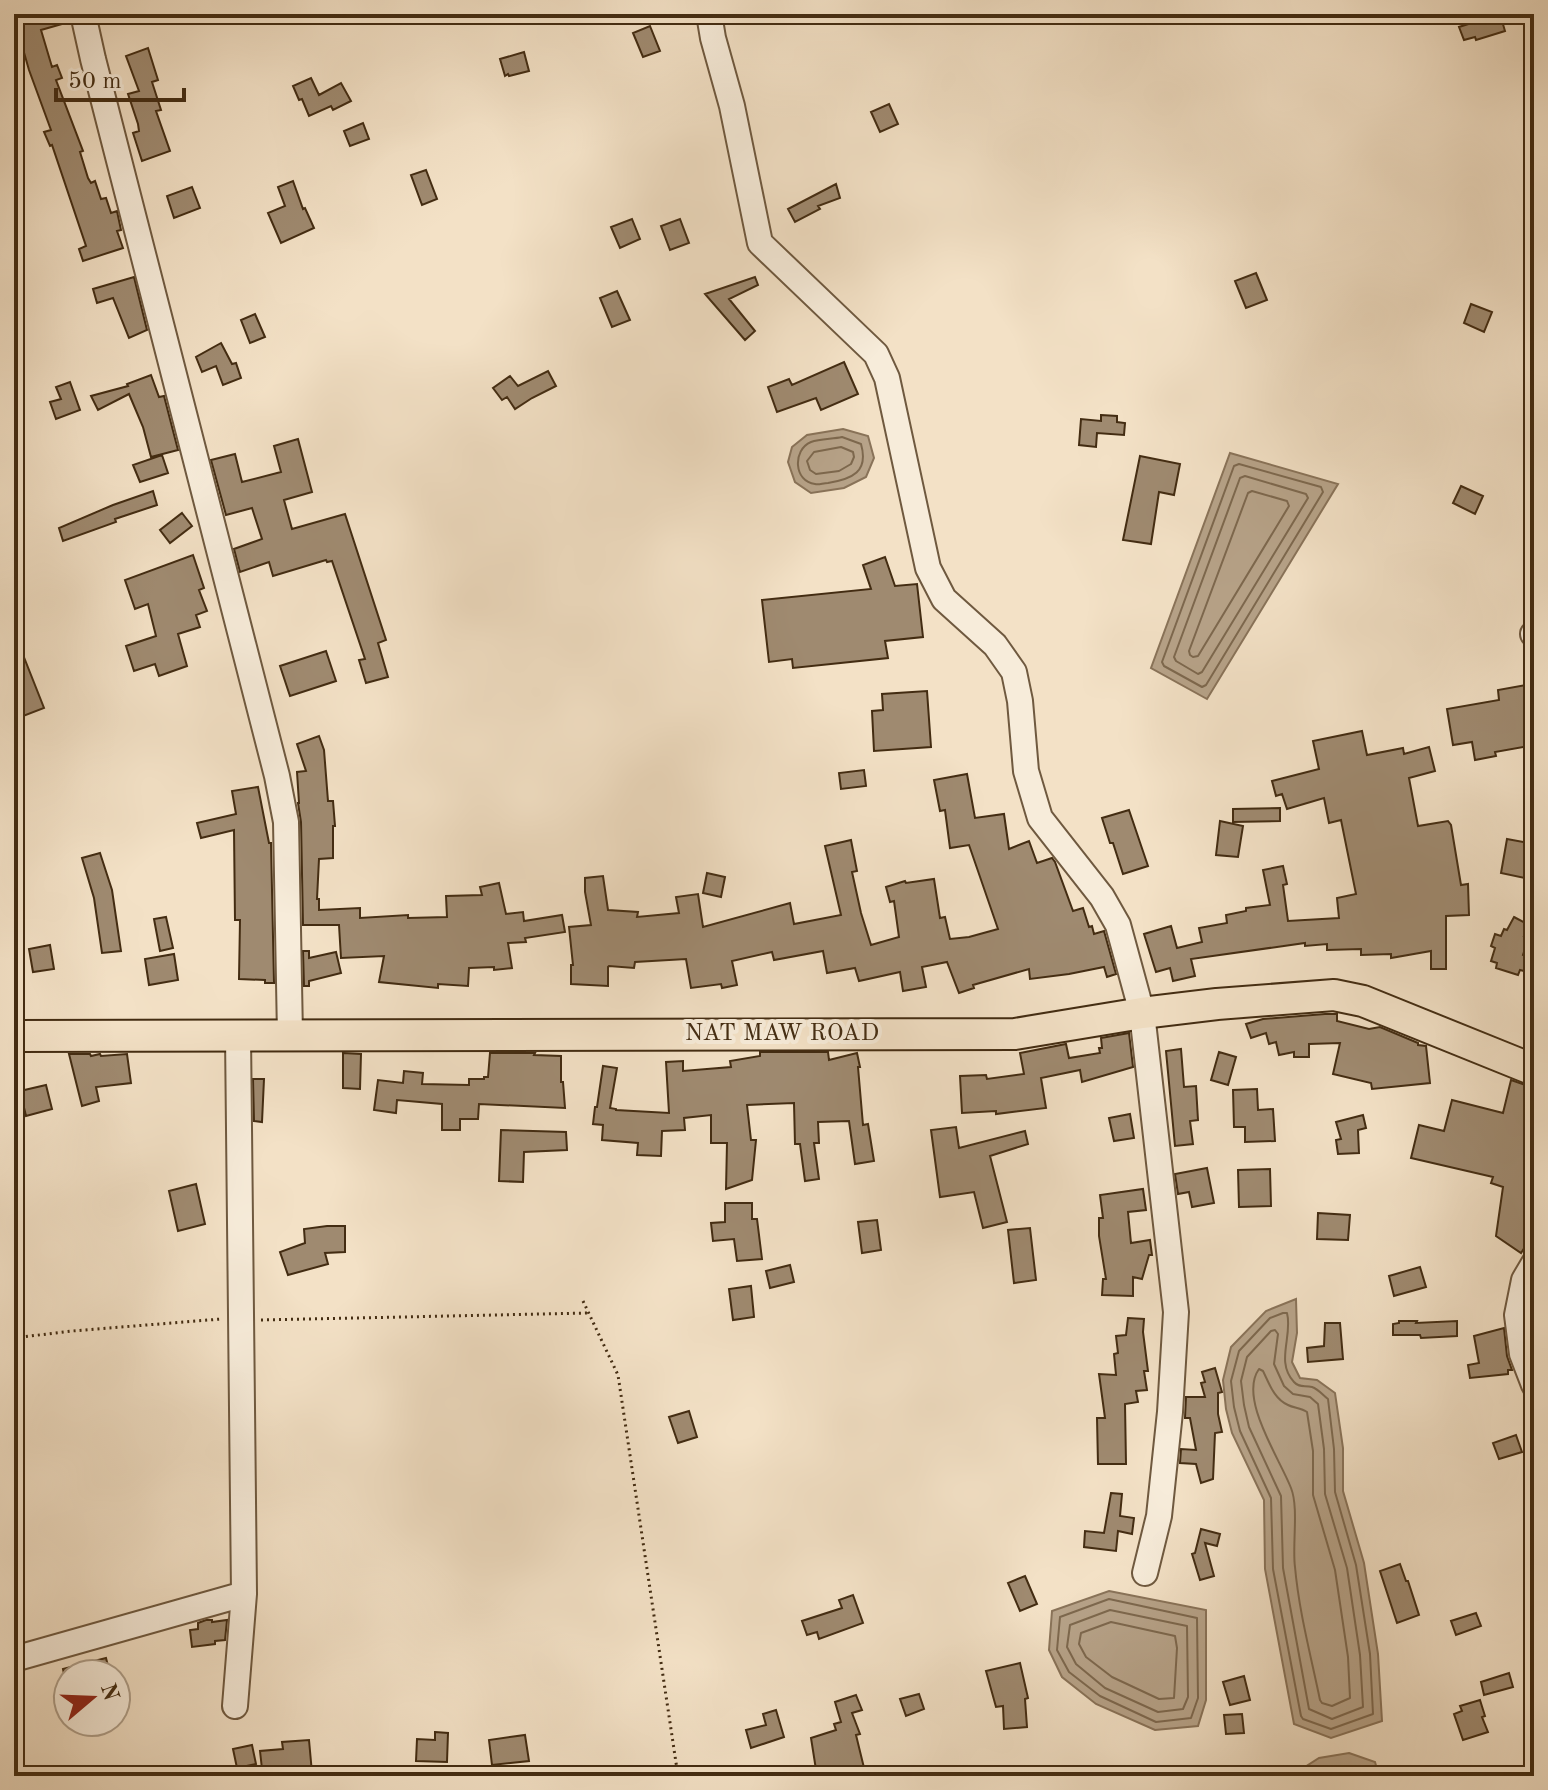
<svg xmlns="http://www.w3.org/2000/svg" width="1548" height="1790" viewBox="0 0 1548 1790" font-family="'Old Standard TT',serif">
<rect width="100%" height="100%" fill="#f3e1c6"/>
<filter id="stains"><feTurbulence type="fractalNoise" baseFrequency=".0025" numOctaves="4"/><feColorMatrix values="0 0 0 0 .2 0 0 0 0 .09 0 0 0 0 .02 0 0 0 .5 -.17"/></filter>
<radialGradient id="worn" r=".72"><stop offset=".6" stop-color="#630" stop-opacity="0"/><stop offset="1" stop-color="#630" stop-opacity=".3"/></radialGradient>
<path fill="#b7a389" stroke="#897359" stroke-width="2" d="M843 429 868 436 874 458 866 477 844 488 811 493 795 482 788 462 792 447 807 435Z
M1230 453 1338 484 1207 699 1151 668Z
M1296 1299 1297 1333 1292 1362 1300 1378 1317 1380 1335 1393 1343 1448V1491L1364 1563 1378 1654 1382 1721 1331 1738 1294 1724 1265 1569 1264 1500 1232 1433 1226 1409 1223 1380 1231 1347 1266 1311Z
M1109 1591 1206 1610V1700L1198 1726 1155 1730 1096 1704 1062 1677 1049 1650 1052 1611Z
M1349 1753 1375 1762 1379 1776H1291L1319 1758Z"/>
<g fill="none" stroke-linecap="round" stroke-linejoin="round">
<path stroke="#7d684e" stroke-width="2" d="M842 437 861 444C869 472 852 479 828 483 823 483 819 485 815 484 794 482 792 450 811 442 820 439 833 439 842 437Z
M841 447 853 452 854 457 851 464 839 471 816 474 810 470 807 461 814 452Z
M1239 464 1321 487 1323 492 1206 685 1202 687 1164 666 1162 662 1234 466Z
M1245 476 1306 494 1308 498 1202 672 1198 674 1176 661 1174 657 1240 478Z
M1252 491 1287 501 1289 506 1198 656 1193 657 1190 655 1189 651 1248 493Z
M1283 1313H1287C1293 1336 1275 1362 1294 1382 1299 1388 1305 1385 1312 1387 1318 1389 1323 1395 1328 1399L1334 1449 1335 1492 1356 1565 1370 1654 1373 1714 1331 1729 1303 1719 1301 1716 1273 1569 1271 1498 1240 1431 1234 1407 1231 1381 1239 1351 1270 1318Z
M1275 1330 1278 1334 1274 1364 1284 1386 1293 1394 1310 1397 1318 1404 1324 1449 1325 1494 1347 1568 1360 1655 1363 1707 1332 1719 1309 1709 1283 1568 1281 1496 1249 1427 1244 1405 1241 1381 1247 1357 1271 1331Z
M1259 1369 1263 1371C1269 1383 1274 1399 1288 1405 1294 1408 1301 1408 1307 1412L1313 1451V1495L1335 1570 1348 1657 1350 1698 1332 1706 1322 1703 1320 1700C1311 1656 1299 1612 1295 1567 1292 1545 1299 1508 1291 1488 1280 1459 1238 1398 1259 1369Z
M1109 1599 1197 1618 1198 1698 1191 1718 1156 1722 1100 1696 1069 1672 1057 1650 1060 1617Z
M1110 1610 1187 1626 1188 1697 1183 1709 1158 1712 1105 1688 1076 1664 1067 1647 1070 1625Z
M1111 1622 1175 1636 1177 1648 1174 1698 1159 1699 1112 1677 1086 1657 1079 1644 1081 1633Z"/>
</g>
<path fill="#9f8a70" stroke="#432c12" stroke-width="2" d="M43 14H68L69 22 41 30 52 67 57 65 62 78 56 80 83 151 80 152 88 178 91 183 95 181 101 199 106 198 111 213 117 211 121 230 117 231 123 248 83 261 79 249 86 246 52 145 50 146 44 132 51 130 29 70 19 35 14 37V23Z
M1500 14 1505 31 1476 40 1475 37 1464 40 1459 27Z
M650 26 660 51 643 57 633 33Z
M148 48 158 80 152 82 161 110 156 111 170 151 142 161 133 133 139 131 138 124 128 94 139 91 126 56Z
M524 52 529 71 509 76 508 74 505 76 500 59Z
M311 78 319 95 341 83 351 101 333 110 331 106 309 116 302 99 299 100 293 86Z
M889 104 898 124 880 132 871 112Z
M363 123 369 139 350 146 344 131Z
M426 170 437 199 422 205 411 175Z
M293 181 303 209 305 208 314 228 281 243 268 213 285 206 278 187Z
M836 184 840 198 818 206 820 209 795 222 788 209Z
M192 187 200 208 174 218 167 196Z
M632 219 640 239 620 248 611 227Z
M680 219 689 243 670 250 661 226Z
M1256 273 1267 300 1246 308 1235 281Z
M134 277 147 330 129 338 113 298 97 303 93 289Z
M755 277 758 285 729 299 755 331 745 340 705 294Z
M617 291 630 320 612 327 600 298Z
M1471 304 1492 312 1484 332 1464 323Z
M255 314 265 337 250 343 241 320Z
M221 343 232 364 236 363 241 378 223 385 216 366 202 372 196 357Z
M844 362 858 394 821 410 816 398 777 412 768 387 789 379 792 385Z
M548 371 556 386 532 398 515 409 507 397 502 400 493 388 510 376 518 386Z
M151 375 159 397 164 396 178 450 151 457 143 427 129 394 98 410 91 396 128 386 127 384Z
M70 382 80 410 56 419 50 402 61 399 56 387Z
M1101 415 1117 416V422L1125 423 1124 435 1097 433 1096 447 1079 445 1081 419 1101 421Z
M298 439 312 492 284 500 292 529 345 514 386 640 378 643 388 677 366 683 359 660 365 659 332 561 327 562 326 560 273 576 269 562 240 572 234 549 262 539 252 508 226 515 211 460 235 454 242 482 281 472 274 446Z
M162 455 168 473 140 482 133 465Z
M1140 456 1180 464 1174 495 1159 492 1151 544 1123 540Z
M1461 486 1483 496 1475 514 1453 503Z
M153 491 157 505 115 519 116 522 63 541 59 528 113 505Z
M182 513 192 526 170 543 160 530Z
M193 555 204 588 199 590 207 611 196 615 200 627 178 634 187 666 159 676 155 664 134 671 126 646 156 636 148 604 135 609 125 580Z
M885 557 895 586 917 584 923 637 885 641 888 658 793 668 792 659 769 662 762 600 871 589 863 565Z
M14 632 44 708 18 718 14 707Z
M326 651 336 681 290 696 280 666Z
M1532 684 1534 695V745L1495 752 1496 756 1475 760 1472 742 1453 745 1447 709 1499 700 1498 690Z
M927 691 931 747 874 751 872 711 883 710 882 694Z
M1362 731 1367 755 1403 748 1404 754 1429 747 1435 771 1409 778 1418 826 1448 821 1451 825 1461 885 1468 884 1469 915 1446 916V969H1431V951L1391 958V954L1361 955V949L1327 950V944L1305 946V943L1191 959 1195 976 1173 981 1170 968 1156 972 1144 934 1171 926 1177 948 1202 942 1199 928 1227 923 1226 915 1246 911V908L1270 905 1263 870 1283 866 1287 884 1283 885 1288 921 1339 918 1337 898 1356 894 1341 820 1329 823 1324 798 1287 809 1282 794 1276 796 1272 781 1319 769 1313 741Z
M319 736 324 750 328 801H333L335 826H333V858L319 859 317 899H319V910L360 908V918L408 915V918L447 917 446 896 482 895 480 887 499 883 506 914 523 912 524 921 562 915 565 932 525 938 526 942 508 943 512 968 494 970V967L469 968 468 986 438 984V988L379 982 384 956 341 958 339 925H303L301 822 298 803H299L297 772 306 771 297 744Z
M864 770 866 786 841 789 839 773Z
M967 774 975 818 1004 814 1009 849 1029 841 1037 863 1052 858 1055 862 1073 911 1083 908 1089 927 1092 926 1094 934 1104 931 1116 974 1107 977 1104 967 1069 974 1030 979 1029 969 973 985 974 988 959 993 947 962 922 967 926 987 903 991 900 972 859 981 855 968 827 973 823 951 774 960 772 952 732 961 737 985 722 988 721 984 691 988 686 959 635 962 634 968 609 966 608 967V986L571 984V965H573L569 927 591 925 585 892V878L603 876 608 910 638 912 637 917 679 913 676 897 698 894 703 927 790 903 794 924 841 915 825 846 851 840 857 871 852 872 861 913 871 945 899 937 894 901 890 902 886 887 905 881 906 883 934 879 940 918 945 917 950 939 969 937 998 929 969 845 950 848 945 810 940 811 934 780Z
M258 787 269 843H271L274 983H265V980L239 979 240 920H235L234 830 201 838 197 823 236 814 232 791Z
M1280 808V821L1233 822V809Z
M1129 810 1148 866 1123 874 1113 843H1110L1102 818Z
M1220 821 1243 826 1238 857 1216 855Z
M1507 839 1534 844V880L1501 873Z
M100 853 112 890 121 951 102 953 94 898 82 858Z
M707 873 725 877 721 897 703 893Z
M166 917 173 948 160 951 154 919Z
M1514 917 1529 925 1524 936 1529 937 1523 955 1528 957 1524 971 1520 970 1518 975 1496 968 1497 963 1491 961 1495 948 1491 946 1495 934 1501 936 1504 929 1507 930Z
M50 945 54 969 33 972 29 949Z
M303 951H309V958L336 952 341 973 309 981V986H304Z
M174 954 178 980 149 985 145 959Z
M1325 1014H1337V1021L1369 1029 1380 1027 1418 1043V1045L1426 1046 1430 1083 1372 1089 1371 1083 1333 1074 1340 1043 1309 1044V1057H1294V1052L1279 1055 1276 1042 1269 1044 1266 1033 1251 1038 1246 1024 1263 1019Z
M1129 1033 1133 1067 1082 1082 1080 1070 1041 1078 1046 1108 996 1114V1111L962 1113 960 1076 986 1075 987 1079 1024 1074 1020 1053 1066 1044 1069 1058 1100 1053 1099 1048H1102L1101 1038Z
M1181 1049 1184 1087 1196 1086 1198 1120 1190 1121 1193 1144 1175 1146 1166 1051Z
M760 1052H828L829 1060 857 1053 860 1067H858L863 1125 868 1124 874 1161 855 1164 849 1121 818 1122 819 1143H814L819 1179 805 1181 800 1144H795L794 1103 747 1105 751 1140H756L752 1180 726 1189 727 1143H711V1115L684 1118 685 1130 662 1131 661 1156 637 1155 638 1143 602 1140 603 1125 593 1124 595 1107H597L603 1066 617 1068 610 1108 616 1109V1110L669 1113 666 1062 683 1061V1071L731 1067 730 1061 760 1056Z
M1219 1052 1236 1057 1228 1085 1211 1080Z
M343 1053 361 1054 360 1089 343 1088Z
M490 1053H535L534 1055 561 1056V1082H563L565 1108 479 1104 478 1119H460V1130H442V1104L397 1100 396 1113 374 1110 378 1080 403 1083 404 1071 423 1073 422 1084 469 1085V1079H484V1077H488Z
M69 1054H90L91 1056 100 1054 101 1056 127 1054 131 1083 96 1087 99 1101 82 1106Z
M253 1079H264L262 1122 254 1121Z
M1511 1080 1534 1088V1136L1529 1157 1534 1158V1233L1521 1253 1496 1236 1503 1187 1491 1183 1493 1177 1411 1158 1419 1125 1444 1131 1452 1100 1503 1113Z
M46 1085 52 1109 26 1116 20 1091Z
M1257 1089 1258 1110 1273 1109 1275 1141 1245 1142V1127H1234L1233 1090Z
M1130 1114 1134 1138 1114 1141 1109 1118Z
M1363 1115 1366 1128 1358 1130 1359 1153 1338 1154 1336 1140 1341 1139 1336 1122Z
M956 1127 959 1148 1025 1131 1028 1144 990 1156 1007 1222 983 1228 974 1192 940 1197 931 1130Z
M501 1130 566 1132 567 1150 524 1152 523 1182 499 1181Z
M1207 1168 1214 1203 1192 1207 1189 1192 1178 1194 1175 1174Z
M1270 1169 1271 1206 1239 1207 1238 1170Z
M196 1184 205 1224 178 1231 169 1191Z
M1143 1189 1146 1210 1128 1212 1131 1243 1150 1240 1152 1255H1149L1142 1279 1133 1277V1296L1102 1295 1103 1279H1106L1099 1236V1218H1103L1100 1195Z
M725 1203H752V1219H757L762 1259 737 1261 734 1239 713 1241 711 1223 725 1222Z
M1318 1213 1350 1215 1348 1240 1317 1239Z
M877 1220 881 1250 862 1253 858 1222Z
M327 1226H345V1252L325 1253 328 1264 288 1275 280 1252 305 1243 304 1229Z
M1030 1228 1036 1280 1014 1283 1008 1230Z
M790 1265 794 1282 770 1288 766 1271Z
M1420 1267 1426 1287 1394 1296 1389 1276Z
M751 1286 754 1317 733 1320 729 1289Z
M1128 1318 1144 1319 1143 1332 1148 1371H1144L1147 1390 1136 1391 1138 1402 1125 1404 1126 1464H1098L1097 1418H1105L1099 1374 1116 1375 1114 1354 1118 1353 1116 1336 1126 1335Z
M1399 1321H1417L1416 1323 1457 1321V1336L1421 1338 1420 1335H1393V1324L1399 1323Z
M1325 1323H1340L1343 1359 1308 1362 1307 1348 1324 1346Z
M1504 1328 1507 1356 1512 1370H1508V1374L1470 1378 1468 1365 1479 1363 1474 1336Z
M1215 1368 1222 1392 1218 1393V1414L1222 1432 1215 1433 1213 1479 1201 1483 1196 1464 1180 1463 1181 1449 1196 1450 1190 1418H1185L1186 1397H1205L1201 1383 1205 1382 1202 1372Z
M689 1411 697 1437 678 1443 669 1417Z
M1516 1435 1522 1452 1499 1459 1493 1443Z
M1111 1493 1122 1494 1120 1516 1134 1518 1132 1534 1118 1531 1116 1551 1084 1547 1085 1531 1104 1533Z
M1201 1529 1220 1534 1217 1546 1205 1543 1214 1576 1200 1580 1192 1554 1195 1553Z
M1400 1564 1406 1581H1408L1419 1615 1397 1623 1380 1571Z
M1025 1576 1037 1604 1020 1611 1008 1583Z
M853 1595 863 1623 819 1639 817 1632 807 1635 802 1621 842 1608 839 1600Z
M1476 1613 1481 1626 1456 1635 1451 1621Z
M206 1620H212V1622L227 1620 225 1640 215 1641V1644L192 1647 190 1630 198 1629V1623Z
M106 1658 110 1674H64L63 1669Z
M1020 1663 1028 1698 1025 1699 1027 1727 1004 1729 1003 1706 996 1707 986 1671Z
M1509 1673 1513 1687 1484 1695 1481 1682Z
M1244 1676 1250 1700 1230 1705 1223 1682Z
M919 1694 924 1709 906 1716 900 1699Z
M856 1695 862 1710 852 1713 860 1734 856 1735 866 1776H817L811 1738 836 1730 834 1724 841 1722 835 1702Z
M1480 1700 1485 1716 1482 1717 1488 1732 1463 1740 1454 1714 1462 1711 1460 1706Z
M776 1710 784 1737 751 1748 746 1730 766 1725 763 1714Z
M1242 1714 1244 1733 1226 1734 1224 1715Z
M435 1732 448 1733 447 1762 416 1761 417 1739 435 1740Z
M525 1735 529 1761 492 1765 489 1740Z
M309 1740 312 1773 284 1775V1767L262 1769 260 1751 283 1749 282 1742Z
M252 1745 256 1764 237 1768 233 1749Z"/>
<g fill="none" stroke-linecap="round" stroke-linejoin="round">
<g stroke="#6f593f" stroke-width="28">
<path id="minor" d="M83 14 93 59 277 776 286 822 290 1035
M709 14 713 38 732 106 760 243 876 354 887 378 928 568 944 599 995 645 1014 672 1020 701 1026 771 1040 818 1102 897 1118 925 1142 1013 1176 1312 1170 1412 1159 1516 1145 1573
M1533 634 1534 633
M1534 1263 1524 1280 1517 1315 1522 1354 1534 1385
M14 1659 244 1594
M235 1706 244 1594 238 1035"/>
</g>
<g stroke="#432c12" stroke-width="34">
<path id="major" d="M14 1036 1015 1034 1142 1013 1217 1004 1334 995 1363 1001 1534 1070"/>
</g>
<path stroke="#432c12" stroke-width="3" stroke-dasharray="2 4" stroke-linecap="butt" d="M583 1301 618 1375 678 1776
M261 1320 589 1313
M14 1338 72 1331 221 1319"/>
<use href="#minor" stroke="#f7ecda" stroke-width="24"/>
<use href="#major" stroke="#f3e1c6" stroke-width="30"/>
</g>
<g text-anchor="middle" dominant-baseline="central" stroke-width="8" stroke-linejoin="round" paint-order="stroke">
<g font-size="24" fill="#432c12" stroke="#f7ecda">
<text x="782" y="1034">NAT MAW ROAD</text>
</g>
</g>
<rect width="1548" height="1790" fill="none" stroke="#f3e1c6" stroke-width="48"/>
<rect x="16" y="16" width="1516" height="1758" fill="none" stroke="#432c12" stroke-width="4"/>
<rect x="24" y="24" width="1500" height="1742" fill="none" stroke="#432c12" stroke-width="2"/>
<g transform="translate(92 1698) rotate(71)"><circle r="38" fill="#f7ecda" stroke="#af9f8a" stroke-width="2"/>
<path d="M0-6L14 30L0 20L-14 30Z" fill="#8f2418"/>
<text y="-12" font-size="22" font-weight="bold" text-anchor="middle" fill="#432c12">N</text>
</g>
<path d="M56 88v12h128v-12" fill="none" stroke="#432c12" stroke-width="4"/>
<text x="68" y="88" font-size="24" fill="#432c12" stroke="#f7ecda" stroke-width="6" paint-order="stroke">50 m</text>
<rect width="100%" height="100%" filter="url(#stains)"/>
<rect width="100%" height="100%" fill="url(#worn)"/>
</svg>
